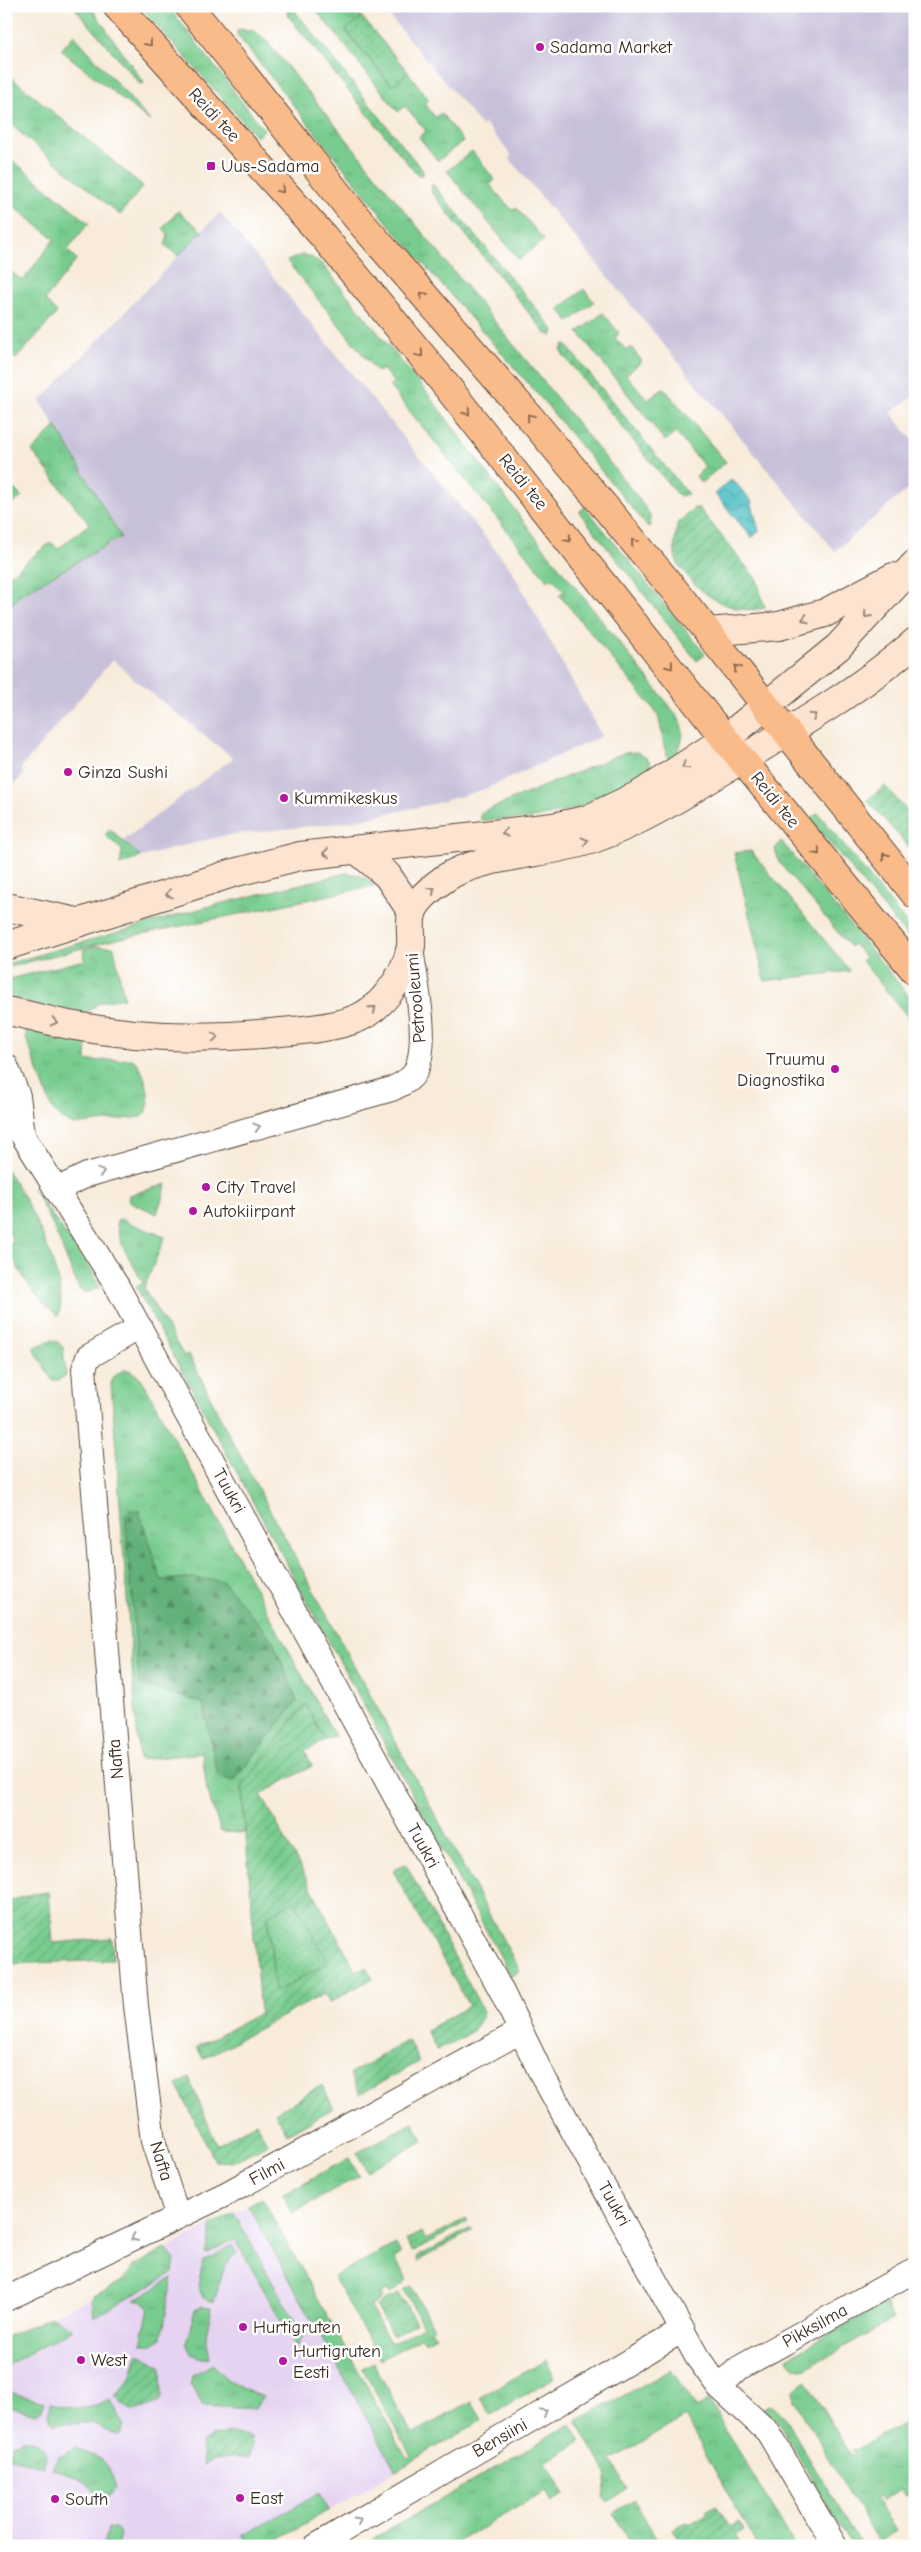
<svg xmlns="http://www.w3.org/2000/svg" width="921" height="2552" viewBox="0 0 921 2552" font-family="'Comic Neue',sans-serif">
<defs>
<pattern id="grass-tufts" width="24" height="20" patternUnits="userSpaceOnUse" patternTransform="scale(1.25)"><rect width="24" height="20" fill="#78cc8f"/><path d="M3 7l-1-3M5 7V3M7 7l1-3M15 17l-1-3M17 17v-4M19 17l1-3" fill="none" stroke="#69af7b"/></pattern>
<pattern id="forest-firs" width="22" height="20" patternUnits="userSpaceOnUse" patternTransform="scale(1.25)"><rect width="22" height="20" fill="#62b07a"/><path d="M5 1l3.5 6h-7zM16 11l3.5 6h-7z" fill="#528f63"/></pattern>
<pattern id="park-dots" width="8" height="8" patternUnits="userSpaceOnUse" patternTransform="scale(1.25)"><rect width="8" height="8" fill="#78cc8f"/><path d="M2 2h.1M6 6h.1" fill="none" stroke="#69af7b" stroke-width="1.8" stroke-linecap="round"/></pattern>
<pattern id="garden-furrows" width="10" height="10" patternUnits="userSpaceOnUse" patternTransform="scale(1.25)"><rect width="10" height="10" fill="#78cc8f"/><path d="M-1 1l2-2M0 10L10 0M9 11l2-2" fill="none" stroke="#69af7b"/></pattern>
<pattern id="water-waves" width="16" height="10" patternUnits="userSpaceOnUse" patternTransform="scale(1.25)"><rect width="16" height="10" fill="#53c1c8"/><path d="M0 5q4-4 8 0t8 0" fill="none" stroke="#469da2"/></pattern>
</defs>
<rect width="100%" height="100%" fill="#fff"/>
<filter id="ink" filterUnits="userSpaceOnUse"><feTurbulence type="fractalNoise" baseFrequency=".02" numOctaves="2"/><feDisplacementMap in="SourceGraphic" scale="10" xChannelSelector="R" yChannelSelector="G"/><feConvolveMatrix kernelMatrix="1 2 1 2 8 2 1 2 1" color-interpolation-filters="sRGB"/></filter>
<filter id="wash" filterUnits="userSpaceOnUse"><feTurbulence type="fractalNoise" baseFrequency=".0096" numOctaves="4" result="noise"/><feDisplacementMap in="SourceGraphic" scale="20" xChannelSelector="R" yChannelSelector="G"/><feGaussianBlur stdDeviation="1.12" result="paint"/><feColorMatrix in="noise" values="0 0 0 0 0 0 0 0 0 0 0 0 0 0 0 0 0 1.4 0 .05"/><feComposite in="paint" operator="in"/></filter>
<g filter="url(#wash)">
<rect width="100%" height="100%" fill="#f8ebda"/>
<path fill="#e5d3f1" d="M262 2198 410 2463 268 2546H6V2337L92 2297 122 2281 134 2266Z"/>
<path fill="#c7c0d9" d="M381 6H915V395L891 413 915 443V483L835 551 509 158 512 156 485 123 482 126Z
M220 212 511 569 602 736 485 789 437 803 347 822 222 836 141 857 124 840 233 758 136 681 113 659 21 768 24 774 6 793V610L21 594 121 537 40 401Z"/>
<path fill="url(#grass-tufts)" stroke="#5a7b56" d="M73 6H90L144 83 140 84Z
M139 6H168L264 130 257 137Z
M313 6H353L362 17 346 31 392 86 408 72 429 100 425 104 435 117 441 113 463 141 438 161 419 137 426 131 405 106 398 112Z
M240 29 254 31 265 39 639 499 650 515 651 526H647L540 397 392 228 237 35V31Z
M74 35 151 122 61 50Z
M6 73 143 186 120 215 6 121Z
M472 151 495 180 490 185 512 210 516 207 544 240 519 260 447 171Z
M6 155 89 223 67 250 77 259 45 300 57 313 16 359 6 351V268L23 281 54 239 6 200Z
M178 211 202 231 178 256 165 245 168 235 163 228Z
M302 255 310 256 322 264 428 394 533 534 676 714C687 731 684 746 670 760 661 746 663 729 657 713L559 595 564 591 553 578 548 581 389 386 393 382 383 369 377 372 287 261Z
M584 289 594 302 569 322 559 309Z
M603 313 619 333 615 338 626 350 631 347 642 361 626 375 648 400 664 388 726 462 701 483 696 476 705 467 676 433 665 441 578 332Z
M56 426 121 537 21 594 6 610V578L51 542 58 549 89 524 32 451Z
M6 486 15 490 22 497 6 509Z
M585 507 697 644 705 655 697 661 688 650 579 512Z
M637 752 648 759 656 773 602 803 530 819 481 820 480 813 623 753Z
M818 813 915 934 910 940 810 819Z
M110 829 141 857 120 865 122 850 105 835Z
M781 841 915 1003V1026L862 961 865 957 853 944 850 947 779 862 775 849Z
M751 851 850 971 765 981 734 853Z
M346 873 359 875 379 885 113 940 6 968V964L203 908Z
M94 946 114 947 124 998 101 1002 84 1014 74 1015 12 999 7 984 9 979 85 960 83 950Z
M26 1029 87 1042 86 1058 88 1061 132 1059C143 1064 151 1096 148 1107 147 1112 144 1113 141 1117L73 1125 61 1118 52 1109 26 1038Z
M6 1169C26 1195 72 1285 58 1316 35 1298 17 1272 8 1244L13 1242 6 1224Z
M167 1184 157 1214 128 1201 129 1195Z
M33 1188 92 1271 100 1287 86 1293 79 1289 54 1228Z
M120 1219 165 1237 144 1288 184 1356 189 1354 227 1431 520 1971 511 1976 136 1287 143 1283C133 1263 117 1243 117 1221Z
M51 1340 57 1341 63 1347 66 1375 59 1380H52L33 1348Z
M123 1370H129L141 1378 335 1736 326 1740 305 1704 242 1787 245 1833 221 1832 207 1791 202 1753 139 1760 111 1384 113 1377Z
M413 2122 423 2141 367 2171 357 2153Z
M349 2158 359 2176 293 2213 283 2194Z
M262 2198 407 2458 411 2456 362 2368 373 2362 412 2434 472 2401 482 2420 396 2471 248 2205Z
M234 2213 303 2336 296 2347 235 2239 206 2254 212 2225Z
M466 2218 468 2221 413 2252 406 2240 421 2232 426 2240Z
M471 2228 473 2230 418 2261 417 2257Z
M396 2244 401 2254 395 2258 407 2280 390 2294 388 2290 381 2294 383 2298 370 2307 391 2344 423 2326 404 2290 411 2286 434 2328 431 2330 436 2336 425 2342 422 2337 380 2360 333 2276Z
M233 2245 237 2252 225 2265 214 2302 203 2298 198 2286 203 2261Z
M166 2249 175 2260 173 2273 94 2317 92 2297 122 2281 134 2266Z
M172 2278 162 2338 152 2344H141L149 2308 142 2300H134Z
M886 2303 894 2319 806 2368C796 2371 792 2366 787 2358Z
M202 2306 212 2307 206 2336 210 2358H201L191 2354 186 2343 195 2310Z
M52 2316 73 2329 6 2366V2337Z
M546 2360 555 2377 491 2415 480 2397Z
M213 2364C227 2382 241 2390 263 2396L254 2409 203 2406 190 2383 193 2375Z
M671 2370 697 2408 708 2399 795 2546H757L685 2417 611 2460 628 2489 607 2502 603 2497 607 2474 576 2421Z
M806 2380 852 2458 855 2456 852 2452 915 2417V2491L906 2496 901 2489 882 2501 878 2495 875 2497 896 2531 878 2542 795 2401 794 2390Z
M6 2391 44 2402 40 2411 36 2414 6 2406Z
M110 2400 124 2424 120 2435 114 2434 91 2423 54 2424 51 2422 49 2414 50 2403C74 2410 86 2411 110 2400Z
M771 2405 784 2416 861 2546H852L780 2425 775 2418 763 2408Z
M571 2424 581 2442 546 2462 564 2494 552 2502 545 2491 451 2546H361Z
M24 2439C45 2445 48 2445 44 2467L9 2457 13 2444Z
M75 2448C105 2461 106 2456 116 2488L101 2504C90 2482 75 2474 52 2469L58 2458Z
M319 2493 329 2510 268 2546H256L242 2536Z
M634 2500 661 2546H632L613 2513Z
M108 2528 117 2529 120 2534 117 2546H104Z"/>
<path fill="url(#forest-firs)" stroke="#4e6d4c" d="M129 1510 139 1511 161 1580 191 1578 223 1581 273 1641 297 1701 234 1781 218 1777 203 1703 139 1684 125 1515Z"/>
<path fill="url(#park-dots)" stroke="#5a7b56" d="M362 17 408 72 392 86 346 30Z
M295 1900 329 1963 275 1992 268 1916Z
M399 2293 416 2323 393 2336 376 2306Z"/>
<path fill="url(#garden-furrows)" stroke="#5a7b56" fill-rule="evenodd" d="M286 6H291L423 171V175H418L413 170 288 16Z
M433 184 554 330 552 336 545 333 432 193 431 186Z
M563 345H566L688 494 681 496 676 493 564 356 561 350Z
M694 508H699L757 580 765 608C735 614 709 601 689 578 685 572 678 566 676 559 673 548 676 535 677 524Z
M885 786 915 820V854L867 800Z
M305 1704 326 1740 305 1751 312 1766 261 1794 356 1971 366 1967 373 1978 329 2003 324 1994 203 2059 197 2047 260 2013 242 1787ZM295 1901 328 1963 275 1992 268 1916Z
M406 1864 483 2011C482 2032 454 2041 437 2051L426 2030 469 2006 393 1871Z
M49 1892 53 1943 112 1938 113 1960 6 1964V1902L32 1894Z
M408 2040 419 2062 360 2094 350 2074Z
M189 2078 217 2145 256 2123 268 2144 232 2162 215 2161 177 2085Z
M322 2085 334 2108 287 2134 275 2113Z
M138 2353 161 2366 162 2397 158 2403 134 2411 128 2408 115 2396 129 2380Z
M232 2433 251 2438 252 2443 249 2458C232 2455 220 2457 204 2465L202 2443 211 2436Z
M716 2504 730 2527 738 2522 743 2530 735 2535 741 2546H682L672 2529 685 2522 688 2525 707 2514 705 2510Z"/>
<path fill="url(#water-waves)" stroke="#477673" d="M732 479 751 500 759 531 752 538 715 494Z"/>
</g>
<g filter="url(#ink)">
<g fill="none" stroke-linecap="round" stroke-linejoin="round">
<g stroke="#57473a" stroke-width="26">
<path id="street" d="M6 1066 18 1096 23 1134
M6 1112 23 1136 117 1286 501 1990 540 2071 697 2357 719 2387 768 2432 835 2546
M56 1190 87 1175 392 1089C401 1084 412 1080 416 1070 430 1040 415 981 411 948
M140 1327 88 1357 84 1369 136 2006 153 2141 178 2217
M6 2299 228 2193 521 2031
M719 2387 739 2368 915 2270
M316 2546 683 2330"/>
</g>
<g stroke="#57473a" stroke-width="30">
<path id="secondary" d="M708 632 779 626 825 613 893 577
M357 850 387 875 412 912
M6 907 77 922
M6 946 233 873 300 856 553 827 586 820 641 794 725 739 838 647 915 564
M6 1011C27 1014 48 1021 69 1025 139 1038 210 1040 281 1032 304 1030 328 1028 350 1021 379 1013 406 976 411 946 412 936 409 924 412 914 415 901 433 887 444 879 477 855 552 854 593 839 642 822 685 794 729 767 791 730 860 690 915 642"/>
</g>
<g stroke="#57473a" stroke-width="30">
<path id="primary" d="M117 6 323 236 437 374 725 739 915 971
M189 6 357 218 528 415 671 586 915 894"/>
</g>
<use href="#street" stroke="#fff" stroke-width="24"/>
<use href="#secondary" stroke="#fde4d1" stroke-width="28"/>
<use href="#primary" stroke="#fabb8b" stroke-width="28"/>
</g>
<defs><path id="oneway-chevron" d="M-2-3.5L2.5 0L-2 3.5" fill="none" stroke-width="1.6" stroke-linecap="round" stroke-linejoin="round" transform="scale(1.25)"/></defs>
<g stroke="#916b4f">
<use href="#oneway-chevron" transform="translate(149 43) rotate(49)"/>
<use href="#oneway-chevron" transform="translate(281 190) rotate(48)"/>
<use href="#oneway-chevron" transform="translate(423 295) rotate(-131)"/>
<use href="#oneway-chevron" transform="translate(420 354) rotate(50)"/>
<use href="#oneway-chevron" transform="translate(467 412) rotate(51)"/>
<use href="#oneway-chevron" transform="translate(530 417) rotate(-130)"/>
<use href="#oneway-chevron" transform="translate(568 539) rotate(51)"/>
<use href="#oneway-chevron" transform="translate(634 542) rotate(-130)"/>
<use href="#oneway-chevron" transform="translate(670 666) rotate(52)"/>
<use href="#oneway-chevron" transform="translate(737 668) rotate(-128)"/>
<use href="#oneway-chevron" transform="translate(817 852) rotate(51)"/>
<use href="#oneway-chevron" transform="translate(885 856) rotate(-128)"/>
</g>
<g stroke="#9c8778">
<use href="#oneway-chevron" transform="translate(867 615) rotate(132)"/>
<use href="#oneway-chevron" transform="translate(805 619) rotate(164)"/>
<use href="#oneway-chevron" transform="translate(813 716) rotate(-34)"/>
<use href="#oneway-chevron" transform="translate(685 766) rotate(147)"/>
<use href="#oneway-chevron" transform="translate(505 833) rotate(173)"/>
<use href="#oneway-chevron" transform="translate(585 841) rotate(-14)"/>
<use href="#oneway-chevron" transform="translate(326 853) rotate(174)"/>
<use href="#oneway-chevron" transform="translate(432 890) rotate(-40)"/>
<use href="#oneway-chevron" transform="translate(169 894) rotate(162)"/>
<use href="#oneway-chevron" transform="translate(373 1009) rotate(-39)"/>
<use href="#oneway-chevron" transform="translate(54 1022) rotate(13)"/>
<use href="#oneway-chevron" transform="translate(215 1037) rotate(-1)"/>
</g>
<g stroke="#a79f9a">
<use href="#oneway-chevron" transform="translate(257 1127) rotate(-16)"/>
<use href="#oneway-chevron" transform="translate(101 1172) rotate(-16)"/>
<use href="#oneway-chevron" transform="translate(134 2238) rotate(155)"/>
<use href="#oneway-chevron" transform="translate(544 2412) rotate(-30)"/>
<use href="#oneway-chevron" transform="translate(358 2521) rotate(-31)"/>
</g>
</g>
<g fill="#b5179e" stroke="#fff" stroke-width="2">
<circle cx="540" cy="47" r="5"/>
<rect x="206" y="161" width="10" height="10" rx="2.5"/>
<circle cx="68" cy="772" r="5"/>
<circle cx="284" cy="798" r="5"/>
<circle cx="835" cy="1069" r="5"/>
<circle cx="206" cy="1187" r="5"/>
<circle cx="193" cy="1211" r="5"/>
<circle cx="243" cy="2327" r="5"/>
<circle cx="81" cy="2360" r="5"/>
<circle cx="283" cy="2361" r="5"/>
<circle cx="240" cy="2498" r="5"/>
<circle cx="55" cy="2499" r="5"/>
</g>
<g text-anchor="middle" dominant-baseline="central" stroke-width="5" stroke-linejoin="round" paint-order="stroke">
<g font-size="18" fill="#3b2a1e" stroke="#fff" text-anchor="start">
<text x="550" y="47">Sadama Market</text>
<text x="221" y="166">Uus-Sadama</text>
<text x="78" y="772">Ginza Sushi</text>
<text x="294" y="798">Kummikeskus</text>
<text x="825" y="1059" text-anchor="end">Truumu<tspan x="825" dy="21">Diagnostika</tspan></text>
<text x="216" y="1187">City Travel</text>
<text x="203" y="1211">Autokiirpant</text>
<text x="253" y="2327">Hurtigruten</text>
<text x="293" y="2351">Hurtigruten<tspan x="293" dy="21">Eesti</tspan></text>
<text x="91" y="2360">West</text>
<text x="250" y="2498">East</text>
<text x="65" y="2499">South</text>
</g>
<g font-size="18" fill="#3b2a1e" stroke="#fff">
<text transform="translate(214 115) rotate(47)">Reidi tee</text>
<text transform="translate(523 482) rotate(51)">Reidi tee</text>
<text transform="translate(775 800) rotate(51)">Reidi tee</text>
<text transform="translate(416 998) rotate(-95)">Petrooleumi</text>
<text transform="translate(229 1491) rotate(61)">Tuukri</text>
<text transform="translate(116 1759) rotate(-95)">Nafta</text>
<text transform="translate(423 1846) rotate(61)">Tuukri</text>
<text transform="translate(161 2161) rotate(73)">Nafta</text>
<text transform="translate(267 2172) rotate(-29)">Filmi</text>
<text transform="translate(614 2204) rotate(61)">Tuukri</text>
<text transform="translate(815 2326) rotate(-29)">Pikksilma</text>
<text transform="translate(500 2438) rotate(-30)">Bensiini</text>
</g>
</g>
<rect width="921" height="2552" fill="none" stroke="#fff" stroke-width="25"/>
</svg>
